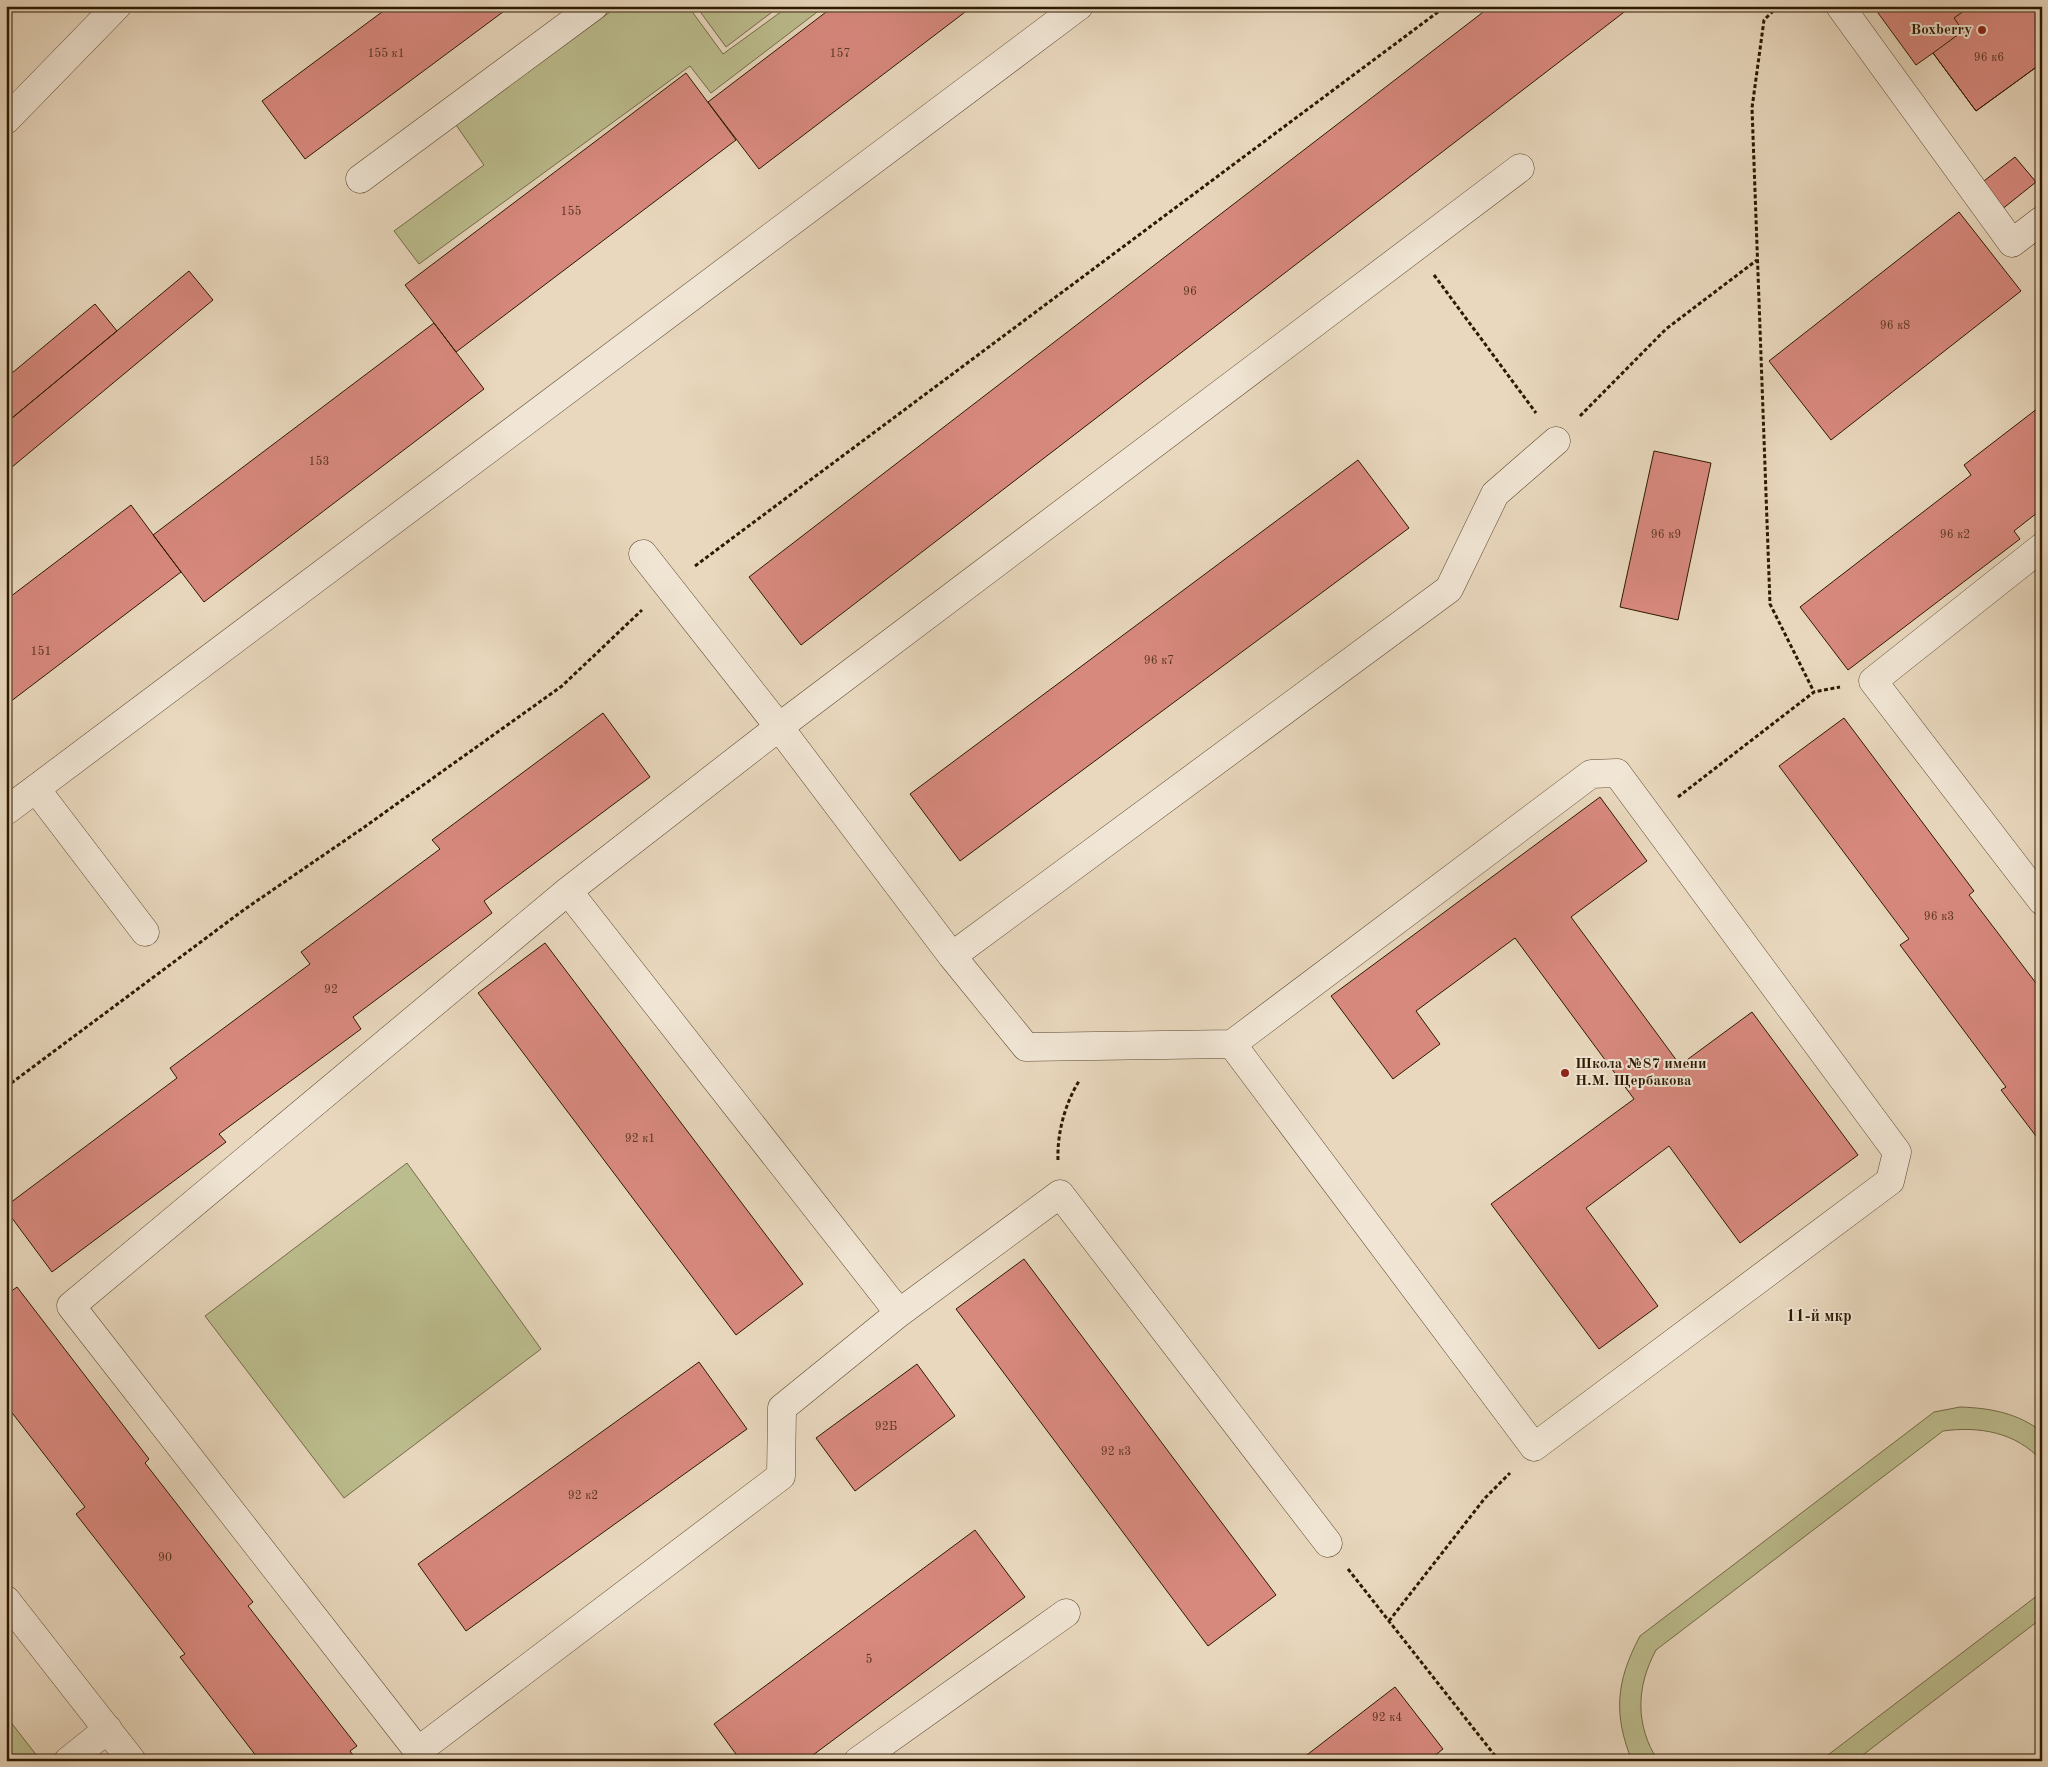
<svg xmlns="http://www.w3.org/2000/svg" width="2048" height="1767" viewBox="0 0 2048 1767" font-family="'Old Standard TT',serif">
<rect width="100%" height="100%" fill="#e9d8be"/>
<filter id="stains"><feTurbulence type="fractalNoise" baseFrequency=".004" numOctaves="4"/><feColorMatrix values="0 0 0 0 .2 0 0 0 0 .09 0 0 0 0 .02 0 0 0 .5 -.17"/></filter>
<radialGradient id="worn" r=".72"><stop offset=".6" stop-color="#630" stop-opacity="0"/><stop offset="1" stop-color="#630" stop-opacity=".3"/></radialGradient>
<path fill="#bcbd8e" stroke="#746b47" d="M618 6H688L723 54 789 6H825L711 93 690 66 419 264 394 231 484 165 456 125Z
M696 6H780L726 47Z
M407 1163 541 1349 344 1498 205 1316Z
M1960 1407C1990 1408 2018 1413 2042 1432V1461C2016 1432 1979 1426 1943 1431L1656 1650C1636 1687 1635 1725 1658 1761H1632C1613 1714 1616 1681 1640 1636L1934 1412Z
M2042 1592V1618L1855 1761H1820Z
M6 1716 41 1761H6Z"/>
<path fill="#d8897e" stroke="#2d1900" d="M390 6H511L305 159 262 101Z
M834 6H973L759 169 708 102Z
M1491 6H1632L801 645 749 577Z
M1873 6H2042V63L1976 111 1933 53 1916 65Z
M1971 6H2042V63L1976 111 1933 53 1963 31 1954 18Z
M686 73 736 140 456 352 405 285Z
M2015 157 2036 182 2001 210 1980 184Z
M1959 212 2021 291 1831 440 1769 361Z
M189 271 213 300 6 472V423Z
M95 304 117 331 6 423V378Z
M434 323 484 389 204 602 153 535Z
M2042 405V509L2014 531 2020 539 1848 670 1800 607 1971 475 1964 465Z
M1654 451 1711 463 1678 620 1620 607Z
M1358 460 1409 528 960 861 910 794Z
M131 505 181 572 6 705V600Z
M603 713 650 777 484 901 492 913 353 1017 361 1029 219 1134 226 1142 52 1272 6 1210V1206L177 1078 170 1068 310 964 301 952 440 849 432 840Z
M1844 718 1974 891 1969 895 2042 991V1144L2001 1090 2006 1087 1900 945 1909 939 1779 766Z
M1600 797 1647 861 1571 917 1680 1065 1752 1012 1858 1155 1740 1243 1669 1146 1586 1208 1658 1306 1599 1349 1491 1204 1634 1099 1515 938 1416 1011 1440 1044 1393 1079 1331 996Z
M545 943 803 1284 736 1335 478 993Z
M1024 1259 1276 1595 1208 1646 956 1309Z
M17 1287 149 1459 145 1463 253 1602 248 1606 357 1746 350 1751 357 1761H260L180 1657 185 1654 76 1514 85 1507 6 1405V1295Z
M699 1362 747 1429 466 1631 418 1564Z
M917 1364 955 1416 855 1491 816 1438Z
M975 1530 1025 1597 805 1761H741L714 1724Z
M1395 1687 1443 1749 1428 1761H1299Z"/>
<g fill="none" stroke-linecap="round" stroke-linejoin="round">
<g stroke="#5c4930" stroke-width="29">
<path id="minor" d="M1840 6 2012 243 2042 220
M6 120 117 6
M360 179 594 6
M2042 547 1873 681 2042 901
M643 554 779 727 952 956 1026 1047 1232 1044 1591 774 1617 773 1897 1152 1890 1181 1534 1447 1232 1044
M36 789 145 932
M6 811 1079 6
M568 891 71 1306 418 1751 781 1476 782 1408 899 1313 1060 1194 1328 1543
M952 956 1449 589 1495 494 1556 441
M899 1313 568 891 779 727 1520 168
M6 1600 132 1761
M68 1761 108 1729
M858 1761 1066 1613"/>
</g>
<path stroke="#2d1900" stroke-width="3" stroke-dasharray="4 2.5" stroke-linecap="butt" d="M1778 6 1764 20 1752 108 1770 604 1814 692
M1434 275 1536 413
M1580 416 1666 329 1757 260
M695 566 1446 6
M1678 797 1814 692 1840 687
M6 1087 245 909 363 828 562 686 642 610
M1058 1160C1057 1133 1065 1104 1079 1081
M1348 1569 1496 1757 1492 1761
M1389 1621 1485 1498 1510 1473"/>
<use href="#minor" stroke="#f1e6d5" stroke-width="28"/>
</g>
<g fill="#8f2418" stroke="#f1e6d5" stroke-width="2">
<circle cx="1982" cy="30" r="5"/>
<circle cx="1565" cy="1073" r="5"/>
</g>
<g text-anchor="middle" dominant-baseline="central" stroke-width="4" stroke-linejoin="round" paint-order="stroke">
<g font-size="12" fill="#583520">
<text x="386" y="54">155 к1</text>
<text x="840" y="54">157</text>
<text x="1989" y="58">96 к6</text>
<text x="571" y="212">155</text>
<text x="1190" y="292">96</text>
<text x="1895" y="326">96 к8</text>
<text x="319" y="462">153</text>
<text x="1666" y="535">96 к9</text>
<text x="1955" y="535">96 к2</text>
<text x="41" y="652">151</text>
<text x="1159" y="661">96 к7</text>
<text x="1939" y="917">96 к3</text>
<text x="331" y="990">92</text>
<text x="640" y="1139">92 к1</text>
<text x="886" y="1427">92Б</text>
<text x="1116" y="1452">92 к3</text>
<text x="583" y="1496">92 к2</text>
<text x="165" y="1558">90</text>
<text x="869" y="1660">5</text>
<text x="1387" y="1718">92 к4</text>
</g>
<g font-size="15" font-weight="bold" fill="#2d1900" stroke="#f1e6d5" text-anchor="end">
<text x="1972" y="30">Boxberry</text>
<text x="1575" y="1064" text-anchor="start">Школа №87 имени<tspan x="1575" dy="17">Н.М. Щербакова</tspan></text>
</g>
<g font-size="16" font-weight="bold" fill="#2d1900" stroke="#f1e6d5">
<text x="1819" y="1317">11-й мкр</text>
</g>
</g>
<rect width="2048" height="1767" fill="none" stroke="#e9d8be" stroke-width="25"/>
<rect x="8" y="8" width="2033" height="1752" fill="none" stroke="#2d1900" stroke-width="2.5"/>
<rect x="12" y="12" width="2023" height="1742" fill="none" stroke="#2d1900"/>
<rect width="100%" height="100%" filter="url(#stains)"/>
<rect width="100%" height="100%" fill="url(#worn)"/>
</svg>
